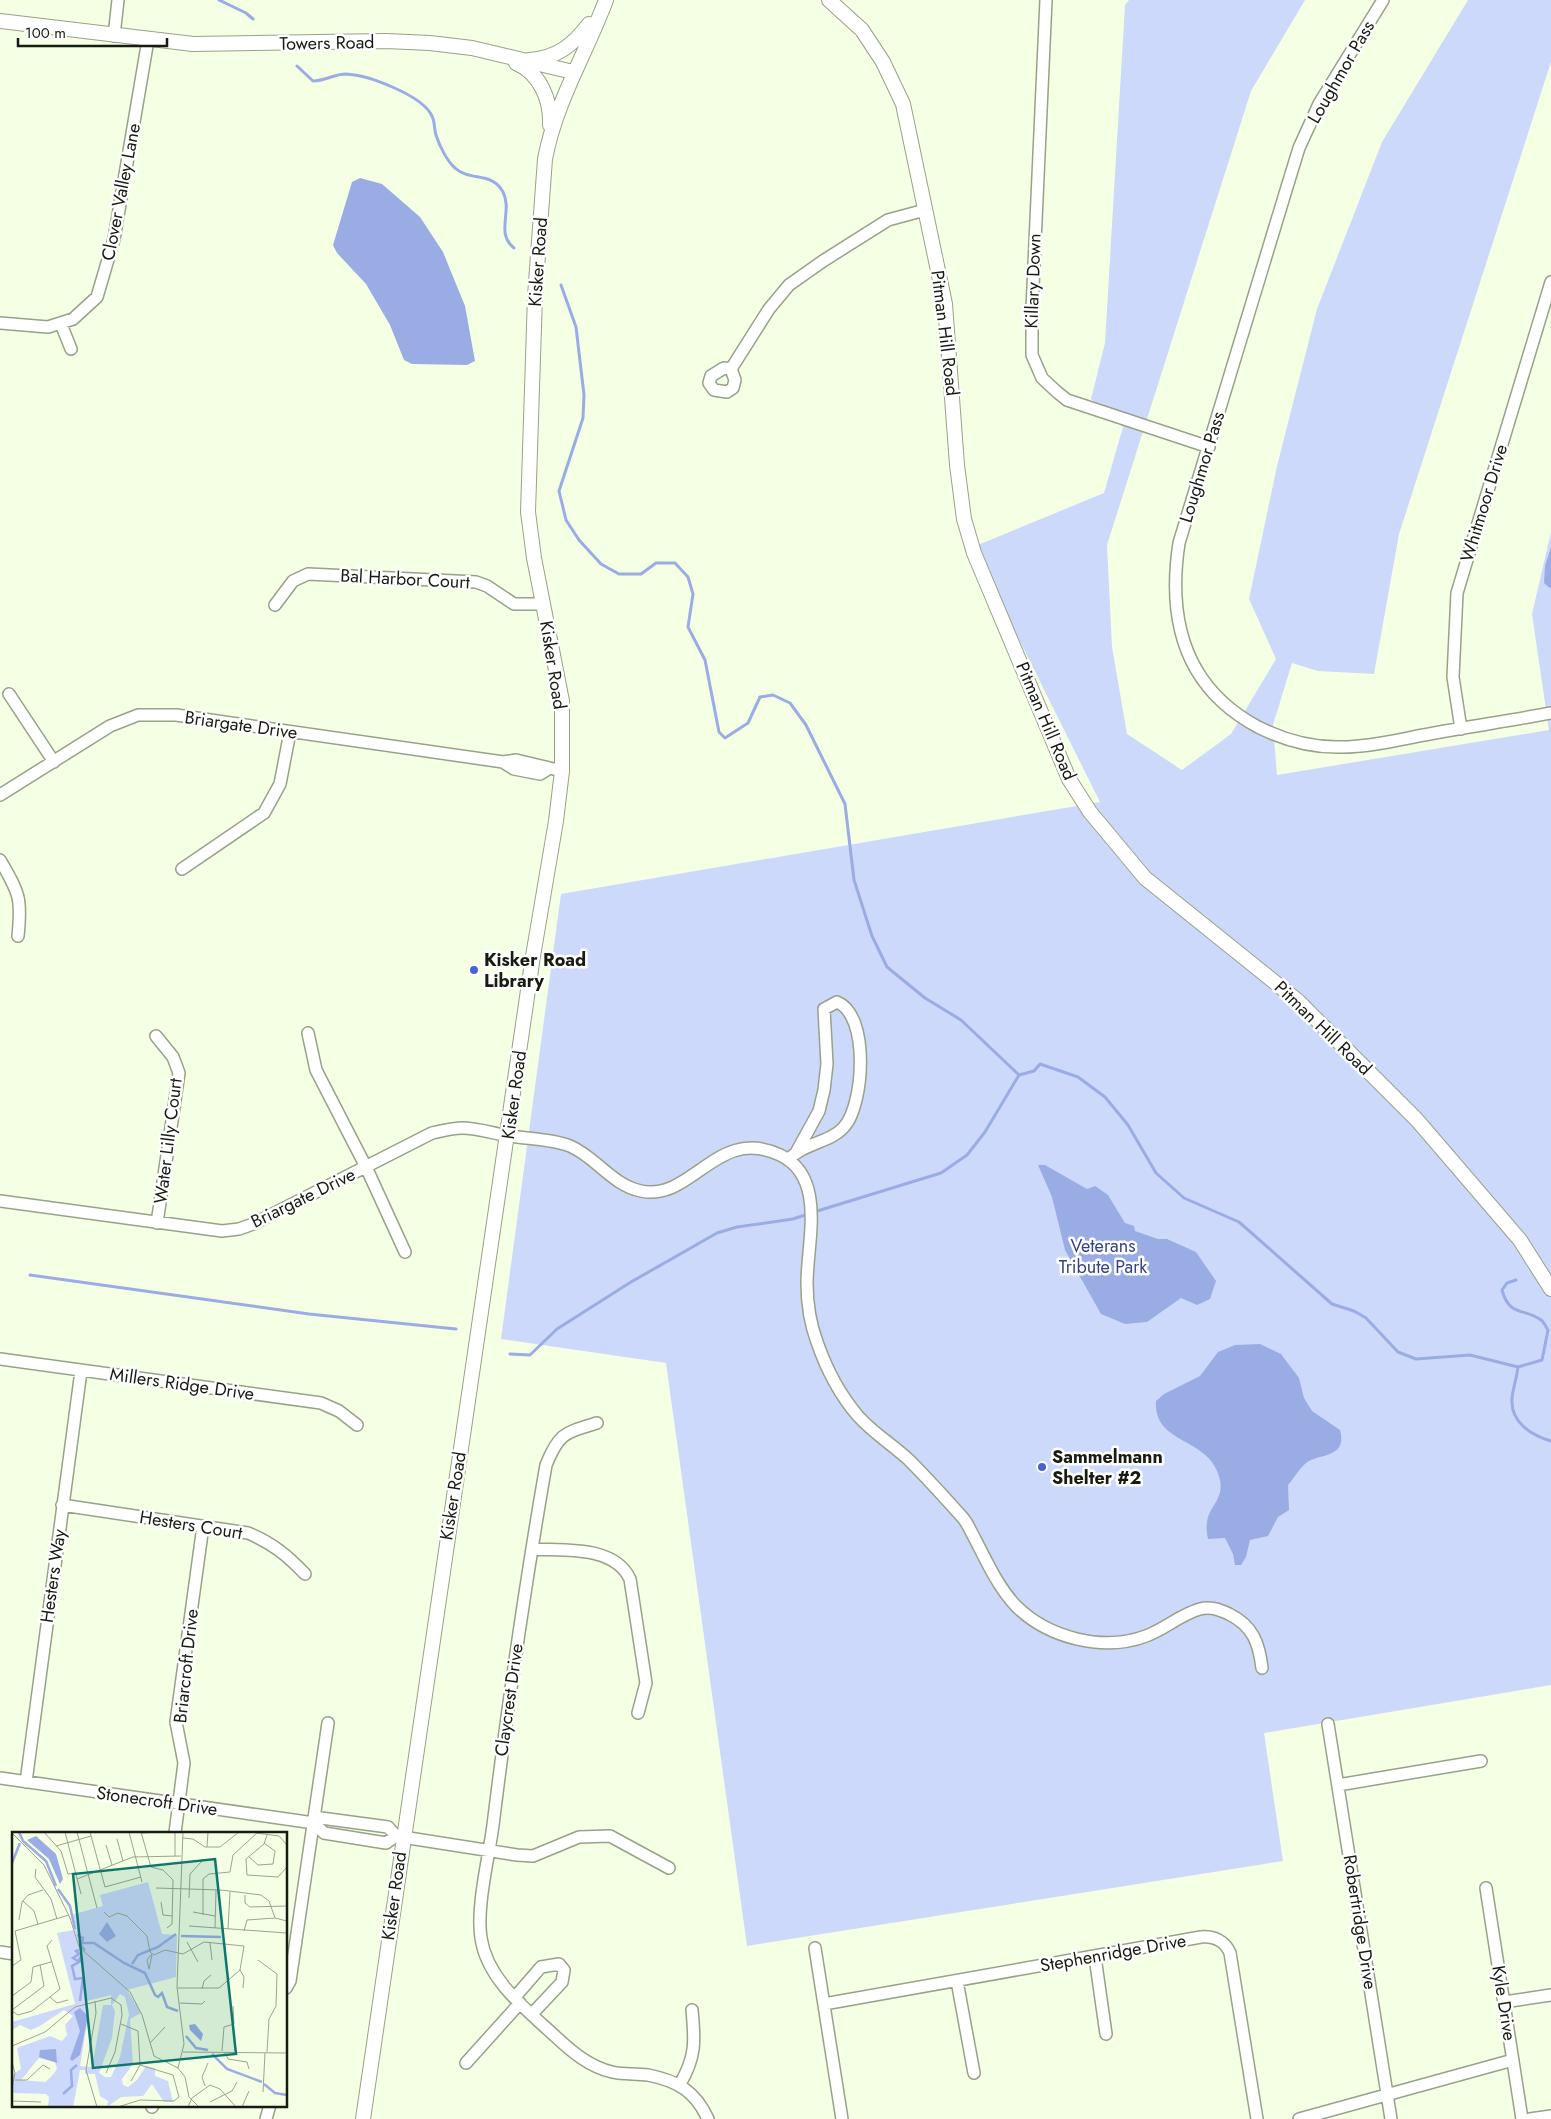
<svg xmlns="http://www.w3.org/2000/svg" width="1551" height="2119" viewBox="0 0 1551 2119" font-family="Jost,sans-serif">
<rect width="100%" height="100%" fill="#f5ffe4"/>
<path fill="#cdd9fb" d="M1129 0H1305L1251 91 1107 545 1112 647 1127 734 1182 770 1231 734 1276 659 1249 599 1277 466 1317 309 1382 142 1468 0H1551V62L1399 534 1374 674 1318 671 1292 663 1273 725 1277 775 1549 730 1532 614 1551 532V1685L1264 1733 1283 1861 747 1946 666 1363 501 1339 561 894 1100 802 973 547 1104 493 1123 427 1091 399 1105 343 1125 5Z"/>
<path fill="#9aace4" d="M360 178 382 184 420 217 443 252 465 306 475 361 467 365 412 364 404 360 390 325 366 284 337 253 333 245 352 182Z
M1551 547V589L1544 583 1545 566Z
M1038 1165H1045L1087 1189 1095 1186 1108 1195 1125 1223 1134 1226 1135 1231 1158 1239H1167L1196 1252 1216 1281 1210 1299 1197 1305 1181 1298 1147 1322 1125 1324 1101 1314 1065 1250 1052 1197Z
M1260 1344 1281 1354 1299 1378 1304 1398 1312 1411 1340 1430C1348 1459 1318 1453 1306 1463 1299 1469 1294 1478 1288 1485L1289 1510 1278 1517 1268 1536 1250 1540 1246 1557 1241 1565H1235L1233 1554 1225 1538 1208 1539C1207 1534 1206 1528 1207 1523 1208 1507 1224 1500 1220 1480 1211 1436 1153 1446 1156 1401L1164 1394 1200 1376 1218 1352 1235 1345Z"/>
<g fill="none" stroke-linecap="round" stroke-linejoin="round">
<path stroke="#9aace4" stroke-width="3" d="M219 0 246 13 253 19
M297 66 313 81C325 81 334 74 346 74 368 75 422 95 432 116 435 122 434 129 436 135 439 145 447 161 455 168 470 182 492 171 503 192 513 211 495 233 514 248
M561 285 576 327 584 395 583 418 559 491 566 520 579 540 601 564 619 574H641L656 563H675L688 577 693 594 688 627 705 660 719 732 725 738 748 723 760 697 773 695 790 703 806 725 845 804 854 880 872 936 887 967 925 998 961 1020 1019 1075
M814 1212 941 1173 967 1155 985 1132 1019 1075 1034 1071 1040 1064 1078 1077 1105 1097 1128 1125 1156 1173 1184 1198 1239 1222 1332 1304 1354 1311 1366 1318 1398 1352 1416 1359 1470 1355 1518 1367 1542 1360 1548 1330C1546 1327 1544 1322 1541 1320 1525 1308 1509 1317 1502 1290L1507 1283 1516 1280
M30 1275 309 1314 456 1329
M510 1354 530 1355 557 1329 631 1282 717 1233 737 1227 793 1219 808 1214
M1518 1367C1517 1377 1513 1388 1512 1398 1510 1422 1531 1435 1551 1441"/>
<g stroke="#98a189" stroke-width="14">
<path id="minor" d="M1046 0 1032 309V355L1042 378 1057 392 1067 400 1209 447
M1383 0 1319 104 1299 148 1287 187 1179 543C1167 621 1185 688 1258 727 1284 740 1312 748 1342 747 1369 747 1397 740 1424 735 1466 727 1509 721 1551 713
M114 36 118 0
M0 323 48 327 73 319 97 297 114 239 148 40
M61 324 71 349
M731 369 724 368 711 376 709 383 714 390 727 392 733 388 735 380 731 369 769 309 789 285 823 261 888 220 925 210
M275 605 293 581 308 574 476 582 487 586 514 604H542
M9 694 54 762
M1461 729 1453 677 1457 593 1551 282
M503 762 514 769 540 774 548 769
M0 795 110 726 138 715H176L503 762 516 760 562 771
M0 860C19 893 22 897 18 936
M182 869 264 813 280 784 290 732
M308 1033 316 1070 366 1167 405 1252
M156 1036 173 1057 179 1073 157 1223
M788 1160C803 1143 830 1143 844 1127 864 1105 870 1015 837 1002L824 1009 827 1064 824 1090 819 1111 797 1151
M0 1201 222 1231 239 1229 253 1224 432 1133C442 1131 452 1128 462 1128 478 1128 495 1134 510 1136 529 1139 553 1139 570 1146 596 1157 612 1185 641 1191 692 1202 717 1125 780 1155 827 1177 807 1242 807 1283 807 1303 810 1323 817 1342 826 1368 840 1395 858 1416 873 1433 893 1445 909 1460 927 1478 946 1499 963 1518 968 1524 971 1532 975 1539 987 1562 998 1587 1016 1606 1048 1638 1103 1652 1146 1636 1165 1629 1181 1614 1200 1609 1211 1606 1220 1610 1229 1614 1253 1626 1259 1643 1262 1668
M0 1359 321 1403 339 1411 357 1425
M597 1423C564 1433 559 1433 546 1465 525 1585 508 1704 493 1825 489 1857 476 1907 481 1938 487 1980 527 2010 556 2037 572 2052 590 2067 612 2072 624 2075 636 2073 648 2075 678 2081 695 2091 708 2119
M62 1505 248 1533C272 1543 287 1555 305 1574
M532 1549C564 1551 614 1545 630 1579L646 1683 638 1713
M1328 1724 1391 2119
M0 1778 314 1823 321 1818 388 1827 396 1836 517 1855 533 1856 579 1837 610 1836 669 1868
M26 1782 81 1371
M1338 1785 1481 1761
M314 1823 324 1833 386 1843 396 1836
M175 1833 184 1763 176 1722 203 1526
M1486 1888 1522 2119
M815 1948 842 2119
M0 1952 14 1954
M1095 1957 1106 2034
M957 1981 974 2073
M286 1988 290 1981 328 1723
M515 1997 541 1967 559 1964 564 1970 562 1982 532 2014
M1504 2002 1551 1995
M824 2004 1201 1937C1214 1936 1225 1941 1230 1953L1257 2119
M466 2063 520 2003
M680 2084C696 2057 695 2041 692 2010
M152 2107 153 2105
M266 2119 270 2105
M1299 2119 1513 2060
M1530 2119 1551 2116"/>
</g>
<g stroke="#98a189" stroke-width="16">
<path id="major" d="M829 0 862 30 883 62 903 104 945 304 957 465 964 519 974 553 1069 779 1090 812 1145 878 1298 1001 1417 1120 1520 1240 1551 1289
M0 21 193 44 386 41 430 43 472 48 573 72
M529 60C557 58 573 45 589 24
M516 63C540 73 551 100 550 125
M363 2119 533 956 556 821 562 771V701L534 558 528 512 535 296 545 159C556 101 586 54 606 0"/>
</g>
<use href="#minor" stroke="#fff" stroke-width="11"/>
<use href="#major" stroke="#fff" stroke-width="14"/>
</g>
<g fill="#4b60d5" stroke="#fff" stroke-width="2">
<circle cx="474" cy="970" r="5"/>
<circle cx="1042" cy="1467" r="5"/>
</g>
<g text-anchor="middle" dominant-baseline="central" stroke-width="5" stroke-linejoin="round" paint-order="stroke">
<g font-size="18" fill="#171b12" stroke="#fff">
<text transform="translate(327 43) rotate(-1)">Towers Road</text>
<text transform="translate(1341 72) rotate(-60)">Loughmor Pass</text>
<text transform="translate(121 192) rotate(-79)">Clover Valley Lane</text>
<text transform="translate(538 262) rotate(-86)">Kisker Road</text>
<text transform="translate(1033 281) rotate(-88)">Killary Down</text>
<text transform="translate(945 333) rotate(83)">Pitman Hill Road</text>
<text transform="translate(1202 467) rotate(-73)">Loughmor Pass</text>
<text transform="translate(1484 503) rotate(-73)">Whitmoor Drive</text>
<text transform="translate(405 579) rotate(3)">Bal Harbor Court</text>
<text transform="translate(553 665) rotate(81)">Kisker Road</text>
<text transform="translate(1046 721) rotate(67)">Pitman Hill Road</text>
<text transform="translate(241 725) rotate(8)">Briargate Drive</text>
<text transform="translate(1323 1028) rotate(44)">Pitman Hill Road</text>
<text transform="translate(514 1095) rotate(-82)">Kisker Road</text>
<text transform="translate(168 1141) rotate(-83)">Water Lilly Court</text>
<text transform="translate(303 1198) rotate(-26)">Briargate Drive</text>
<text transform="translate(182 1384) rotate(8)">Millers Ridge Drive</text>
<text transform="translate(453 1496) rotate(-81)">Kisker Road</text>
<text transform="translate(191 1525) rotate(9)">Hesters Court</text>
<text transform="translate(53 1576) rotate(-82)">Hesters Way</text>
<text transform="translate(186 1666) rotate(-84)">Briarcroft Drive</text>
<text transform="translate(509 1700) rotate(-82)">Claycrest Drive</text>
<text transform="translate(157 1801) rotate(8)">Stonecroft Drive</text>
<text transform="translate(394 1896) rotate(-82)">Kisker Road</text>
<text transform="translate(1360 1922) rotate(81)">Robertridge Drive</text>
<text transform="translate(1113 1953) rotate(-10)">Stephenridge Drive</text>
<text transform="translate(1504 2003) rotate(81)">Kyle Drive</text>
</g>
<g font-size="18" font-weight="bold" fill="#171b12" stroke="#fff" text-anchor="start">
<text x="484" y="960">Kisker Road<tspan x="484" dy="21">Library</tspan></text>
<text x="1052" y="1457">Sammelmann<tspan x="1052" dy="21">Shelter #2</tspan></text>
</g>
<g font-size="18" fill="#344387" stroke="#fff">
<text x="1103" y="1246">Veterans<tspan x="1103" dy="21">Tribute Park</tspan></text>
</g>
</g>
<g transform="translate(12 1832)">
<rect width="275" height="275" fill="#f5ffe4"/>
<path d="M136 50 150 102 165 103 164 145 115 158 129 181 118 187 121 232 110 247 111 253 116 255 125 248 134 234 143 236V244L156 249 161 270H152L140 252 131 264 109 265 95 275 96 269 88 264 83 242H73V238H68L61 275H36L37 265 34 262 0 261V243L9 237 5 216 38 204 50 209 55 203 53 193 61 184 52 178 28 194 19 198 8 193 0 198V190L63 172 45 101 62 98 59 83 91 74 88 63ZM108 162 113 165 117 182 108 225 99 245H93L87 241 100 206 103 179 100 173ZM99 163V173H91L80 235 68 234 77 180 75 169ZM27 226 43 230 45 237 39 245 33 250 9 248Z" fill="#cdd9fb" fill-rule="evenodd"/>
<path d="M24 4 44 22 51 47 48 52 37 27 15 8ZM95 90 104 104 95 110 87 102ZM68 176 76 184 68 223 60 229 58 227 68 199 62 180ZM183 192 191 202 189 209 178 198 177 193ZM44 217 45 231 27 225 28 218Z" fill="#9aace4"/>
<path fill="none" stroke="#9aace4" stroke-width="2.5" d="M7 0 11 9 34 29 44 54M0 31 8 11M46 57 58 74 63 97M65 103 71 106 69 114 73 118M169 104 209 105M71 111H82L112 131 133 141 143 163 146 165 150 161 155 175 166 179M67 118 64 119 67 122 61 126 66 129 68 126 69 129 60 134 63 147 71 146 68 169M120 132 126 123 146 115 164 102M174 204 184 216 196 218M200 222 215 237 250 250M252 252 263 261 275 263M51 262 60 254 59 238 65 233"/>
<path fill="none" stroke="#9ca490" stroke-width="1" d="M32 0 49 19 56 42 64 41M53 0 69 62M65 0 85 76M78 0 93 55 129 45M117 0 130 50M129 0 139 35 151 38 161 48 160 92 155 96M0 1 32 33 58 86 67 115 118 160 130 183 142 224 166 236 172 212 165 155 171 0M129 1 148 0M244 1 267 4 275 13M171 6 181 7 193 15H208L227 0M105 7 111 29M252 11 263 19 261 32M94 13 100 33M44 14 79 4M195 15 196 0M163 24V0M237 25 246 33 261 32M24 37 23 45 39 67 45 87M235 43 234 27 252 12 255 3M235 43 266 45 275 35M65 47 121 25 169 24M144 56 209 58 249 63 257 69 263 86 275 89M233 63V71L238 75 275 74M177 66 178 42 190 29M11 69 22 79 26 92M149 70 151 83 160 84M92 80 97 85 106 81 115 84 135 104 138 120 142 123 153 118 171 122 192 110 232 114 228 138 207 156H166M181 80 203 84M191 83V47L197 42 218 40 221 23 245 1M7 88 10 70 16 63 31 58M177 94 275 101M203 96 204 58M216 97 218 60M232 99 235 88 263 86M175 110 186 130M198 111 200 128M140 123 137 137 135 128 140 122M246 128 265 142 264 174 257 187 255 220M0 134 9 128 3 99 57 83M228 138 232 145 231 156M190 157 192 149 199 143M0 164 19 150 21 135 39 130M38 165 45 171 56 168M83 169 84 181 74 238 85 275M168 171 190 172 193 169M0 178 32 154 28 133M0 179 6 183 20 179 48 157 35 114 40 108M109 192 126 199 128 233 119 249M138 211 153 195M0 214 33 200 63 175 99 166 109 173 110 183 103 220 94 241M210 219 212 195 222 192 221 174M171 220 275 221M213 221 216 227 235 230 237 237M0 230 3 241 0 256M166 236 173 245 177 265 187 275M3 248H15L31 233 38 237M193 254 190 245 196 231M251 260 253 221M0 269 29 270M198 270 220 259 225 250M106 275 128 268 162 269 167 265 161 243 128 233M176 275 180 266 198 253 208 257 224 275M230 275 237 259"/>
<path fill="#0f766e" fill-opacity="0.15" stroke="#0f766e" stroke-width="2.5" d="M203 27 224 222 81 236 61 42Z"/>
<rect width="275" height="275" fill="none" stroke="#171b12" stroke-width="2.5"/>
</g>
<path d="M18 38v8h149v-8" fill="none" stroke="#171b12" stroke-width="2.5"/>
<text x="25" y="38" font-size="15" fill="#171b12" stroke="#ffffff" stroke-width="4" paint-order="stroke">100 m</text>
</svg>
